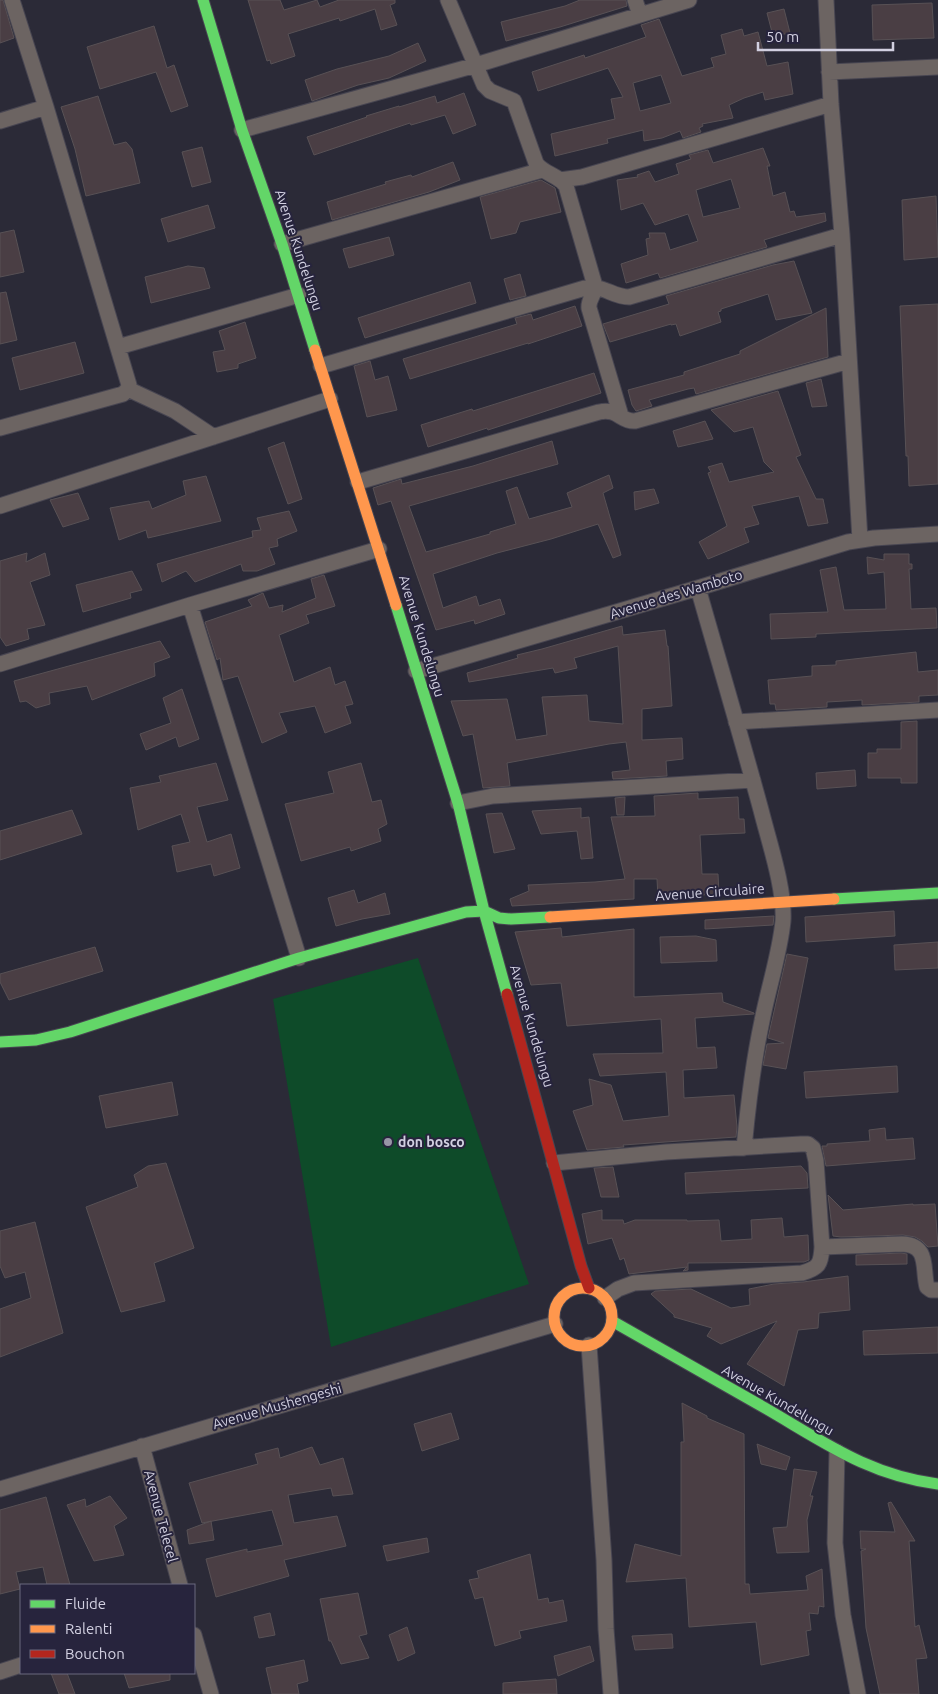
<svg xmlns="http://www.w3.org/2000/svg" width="938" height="1694" viewBox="0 0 938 1694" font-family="Ubuntu,sans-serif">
<rect width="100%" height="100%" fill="#2b2a37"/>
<path fill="#0e4b29" d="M418 958 529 1284 331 1347 273 999Z"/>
<path fill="#4a3e44" stroke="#585155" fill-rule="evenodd" d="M0 0H3L14 38 0 43Z
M248 0H280L284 10 317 0 320 7 339 0H395V3L390 5 397 25 381 30 375 9 340 21 339 18 288 34 295 56 271 64 270 60 267 61Z
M580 0H626L627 6 560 27 506 41 501 22 565 6Z
M932 3 934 38 873 40 872 5Z
M784 9 790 33 773 36 767 13Z
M659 19 682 76 714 67 711 58 726 54 721 35 742 29 744 36 758 32 767 66 788 62 793 94 765 100 763 92 744 98 729 105 733 118 702 124 703 126 699 128 701 132 683 138 680 131 662 138 644 141 643 130 607 139 608 143 555 156 551 134 615 119 611 99 623 97 608 68 538 91 532 72 584 55 585 58 646 37 641 25ZM661 75 671 103 640 111 633 83Z
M154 26 167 68 174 65 188 106 171 112 156 72 100 89 87 47Z
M418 43 426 61 389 78 358 85 312 101 305 80 337 69 389 56Z
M464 93 476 125 453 134 445 115 411 125 410 123 314 155 307 137 367 117 366 116 399 106V107L435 96 437 103Z
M98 96 114 145 126 142 132 149 140 183 86 196 75 149 61 107Z
M202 147 211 182 192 187 182 152Z
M763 148 770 166H767L773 196 785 192 790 212 794 211 796 217 825 213 826 221 764 240 767 247 660 278 658 273 626 283 621 264 648 255 646 239 650 238 649 233H665L670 250 698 241 688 214 655 225 643 203 621 210 617 180 638 177 637 175 649 171 655 182 679 174 676 164 691 159 689 155 708 150 713 163ZM731 179 740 208 703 217 696 190Z
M453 162 460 180 429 192 332 220 327 202 386 184 385 182 411 175 412 177Z
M541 180 555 188 561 212 520 222 516 233 491 239 480 197Z
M936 196 938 257 904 260 902 200Z
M208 205 215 228 168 242 161 219Z
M14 230 24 272 0 277V233Z
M389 237 394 255 349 268 343 249Z
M794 261 812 313 776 320 768 294 721 309V311L718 312 721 322 680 336 676 324 671 325V324L610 342 603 324 669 304 666 296 773 265Z
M188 266 204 268 210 288 151 303 145 277Z
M520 274 526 296 510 300 504 279Z
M470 282 476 303 365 338 358 318Z
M6 292 17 340 0 344V293Z
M938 304V484L909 486 908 456H906L900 306Z
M575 306 582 326 528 344V343L410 379 403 359 517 324 515 318 531 314 533 320Z
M826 308 828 357 696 394 694 388 688 389 649 400 652 406 636 411 632 405 628 390 684 375V372L740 354V351Z
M245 322 256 358 238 364V368L217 372 213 352 225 350 219 331Z
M75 342 84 373 20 390 12 358Z
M370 361 375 380 388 376 397 410 367 417 354 366Z
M594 373 601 393 488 430 487 428 428 447 421 425 472 409 473 411Z
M821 379 827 406 812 407 806 383Z
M778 391 801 455 796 457 816 499H823L828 523 808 526 799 496 752 506 759 524 744 528 749 542 708 559 699 542 727 526 708 473 711 472 708 467 722 463 729 482 774 472 764 462 753 427 734 432 711 410Z
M705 421 713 439 678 447 673 431Z
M552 441 558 464 409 506 426 552 490 534V532L516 524 506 491 517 487 529 519 572 507 567 493 609 475 613 488 603 493 621 555 613 558 598 524 551 539 497 553 433 574 443 608 476 596 479 606 500 599 505 614 475 624 474 620 436 630 391 501 378 505 373 488 401 479 402 484 473 466Z
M284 442 302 499 288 504 268 448Z
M206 476 221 521 148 538 146 530 119 540 110 508 149 501 152 509 186 495 183 481Z
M654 489 659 503 635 510 634 492Z
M78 493 89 519 63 527 50 500Z
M289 511 297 531 277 539 278 546 269 548 275 564 257 571H243L241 564 195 582 186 571 162 582 157 564 253 537 252 531 261 530 257 518Z
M27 553 26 562 45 553 50 575 30 582 45 625 27 629 29 639 6 646 0 637V561Z
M884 554H909V564H912V569H909L911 609 936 608 937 628 816 634V637L771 639 770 614 828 612 820 570 836 567 844 610 886 609 884 572 868 574 867 557 884 560Z
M132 571 142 590 130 593 131 598 83 612 76 585Z
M324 575 335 606 306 615 309 623 279 635 294 682 330 667 335 685 345 681 353 704 345 706 351 723 325 733 315 706 279 713 287 732 262 743 238 676 223 680 220 658 217 660 205 622 252 606 248 600 263 593 269 608 283 605 282 612 316 598 311 579Z
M622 626 623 635 665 630 667 646H668L672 706 642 709V740L682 738 683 759 666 761 667 776 613 779 612 772 630 770 626 742 609 744 507 763 510 786 483 788 473 734 463 736 451 701 507 699 516 740 547 735 542 697 587 695 589 721 623 724 618 646 574 658 577 668 555 673 553 668 469 682 467 673 518 658 517 655 542 649Z
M160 641 170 657 154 663 155 676 92 700 87 686 49 693 50 704 36 708 26 701 20 702 14 681Z
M916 652 918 672 938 670V695L919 696V702L862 705V700L827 702V707L776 710 775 704H770L768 680 812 676V666L836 665V661Z
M182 689 199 739 179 747 176 737 146 750 140 734 171 723 163 698Z
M917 721V783H901V778H868V753H877V749H901V722Z
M216 763 228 800 197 807 207 842 231 834 240 868 214 876 211 864 177 872 172 846 190 842 181 814 138 830 130 788 161 782 159 776Z
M361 763 372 802 381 800 387 824 378 829 381 841 351 851 350 847 301 861 285 804 334 793 328 772Z
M855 770 856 786 817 789 816 773Z
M698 793V799L738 797 739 819H744L745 833 700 835 702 874H718L719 894 661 897H658L657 879H634V899L512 906 510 899 529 891 528 885 595 882 625 879 611 817 655 816 654 796Z
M625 797 624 815H617L615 798Z
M581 808V818L589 817 593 858 581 859 577 831 541 834 532 811Z
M72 810 82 834 0 860V831Z
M502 813 515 849 494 853 486 814Z
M354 890 358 903 385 893 390 914 362 919 336 926 328 898Z
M894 911 895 936 806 942 805 917Z
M774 916 773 925 705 929V920Z
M561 928 562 937 634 929V997L722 993 723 1002 754 1013V1014L695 1018 697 1048 715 1047 717 1068 683 1070 684 1098 734 1095 737 1127 736 1137 623 1145 624 1147 587 1150 573 1111 593 1105 589 1079 611 1085 623 1121 669 1116 666 1072 600 1076 593 1054 663 1053 661 1019 567 1026 561 983 531 985 515 932Z
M696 936 716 940 717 961 661 963 660 937Z
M938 942V968L895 970 894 945Z
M95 947 103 971 9 1000 0 982V974Z
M787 954 808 958 786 1069 763 1065 767 1044 784 1043 768 1038Z
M897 1066 898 1092 806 1098 804 1072Z
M172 1082 178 1115 106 1128 99 1096Z
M885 1128 886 1140 913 1138 915 1159 826 1166 822 1146H827V1144L870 1141 869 1130Z
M166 1163 194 1248 154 1263 165 1301 121 1312 86 1207 138 1187 134 1175 148 1166Z
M801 1166 807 1173 808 1188 686 1194 685 1173Z
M613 1167 619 1197H601L594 1168Z
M828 1195 843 1210 913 1204V1205L935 1204 938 1246 928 1247 922 1241 915 1237 903 1235 841 1237 833 1236Z
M602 1210V1220H623L624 1224 635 1220H687V1221L719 1220 721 1241 752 1239 751 1220 782 1218 784 1237 808 1235 809 1260 804 1262 688 1263V1270L683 1271 687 1267 629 1274 624 1258 620 1260 612 1238 588 1244 582 1214Z
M35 1222 63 1333 0 1357V1309L31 1298 25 1272 5 1278 0 1266V1231Z
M901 1253 907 1254V1264L856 1265V1255Z
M848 1276 850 1310 819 1313 818 1328 798 1330 784 1386 747 1364 777 1321 721 1344 707 1336 712 1328 674 1317V1315L651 1294 655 1291 691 1289 731 1308 750 1305 749 1289 774 1284 803 1282Z
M938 1327V1353L864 1355 863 1331Z
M682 1403 707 1416V1418L744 1434 745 1584H749L750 1594 808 1590 806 1576 822 1569 824 1607 819 1606 818 1614 809 1613 811 1630 806 1631 809 1655 761 1665 756 1622 689 1627 686 1578 626 1582 635 1544 681 1556V1442H684Z
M451 1413 459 1439 422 1451 414 1424Z
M757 1444 790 1457 786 1470 761 1464Z
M312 1447 320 1465 343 1458 353 1494 333 1496 331 1488 288 1495 294 1523 337 1516 346 1546 284 1560 289 1576 216 1597 206 1559 247 1549V1552L283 1545 272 1510 202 1523 189 1483 258 1464 255 1454 278 1448 280 1458Z
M794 1469 817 1472 810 1496H813L807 1520 809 1552 777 1553 773 1528 787 1527Z
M110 1496 127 1518 114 1526 124 1555 94 1561 67 1505 85 1499 86 1507Z
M46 1497 70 1585H47L43 1567 16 1572 20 1589 0 1594V1510Z
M891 1502 915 1541H909L915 1627 919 1625 927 1658 916 1659 919 1694H880L866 1628 861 1551 866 1549H861L860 1531 895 1532 888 1503Z
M211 1521 214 1540 189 1544 187 1530Z
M427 1538 429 1552 387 1561 383 1546Z
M530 1554 538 1600 548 1598 549 1603 563 1600 567 1621 519 1631 521 1638 495 1646 483 1597 475 1599 469 1580 479 1578 477 1571Z
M358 1593 367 1634 359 1636 369 1658 341 1664 331 1641H329L320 1599Z
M270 1613 275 1635 259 1638 254 1617Z
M407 1627 415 1653 398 1661 389 1635Z
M672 1634 673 1648 635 1650 632 1636Z
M590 1646 594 1661 558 1676 554 1656Z
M304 1660 308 1681 297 1684 299 1694H272L266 1668Z
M51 1673H67L75 1694H59Z
M124 1673H170V1680L129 1688Z
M556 1679 557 1694H503V1683Z"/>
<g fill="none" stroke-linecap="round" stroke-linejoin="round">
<g stroke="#474551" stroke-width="17">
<path id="street" d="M448 0 484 85 490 91 514 101 536 163C543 174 559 175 566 186L595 286C595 295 588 299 589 308L621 416
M635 0 640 15
M826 0 831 104 842 235 860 540
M829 72 938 67
M0 121 46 107
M242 130 476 65 689 0
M560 180 582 177 831 104
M282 244 542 170
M118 347 299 295
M321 366 585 288C603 284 612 297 629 297L842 235
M128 389 175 411 214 437
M0 428 123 394 128 389 129 385 46 107 12 0
M358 482 599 412C619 408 620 422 635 421L849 361
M0 506 330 399
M698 588C719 662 741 736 761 810 769 842 785 889 783 921 780 953 768 989 762 1021 753 1063 748 1105 744 1148
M190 605 299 958
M0 664 190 605 379 549
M416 671 698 588 848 542 874 538 938 534
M736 722 938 710
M458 803 493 796 753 780
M554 1163 666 1152 801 1144H808L813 1148 816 1161 822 1247C821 1264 819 1268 802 1273L634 1283 618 1289 605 1298
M822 1247 902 1244C930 1245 922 1269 927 1287L931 1290H938
M589 1345 604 1560 606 1629 611 1694
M142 1446 180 1585
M837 1452 835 1543 843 1615 858 1694
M0 1489 555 1324
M194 1635 211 1694
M0 1672 21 1665"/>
</g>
<g stroke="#474551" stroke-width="13">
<path id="fast" d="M203 0 242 130 282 244 315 350
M396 605 458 803 484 911 507 994
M834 899 938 893
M0 1042 36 1040 70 1032 299 958 466 912 484 911 499 918 511 919 550 917
M612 1321C663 1350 714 1379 765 1408 824 1442 868 1475 938 1484"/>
</g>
<g stroke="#474551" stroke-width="13">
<path id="slow" d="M315 350 396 605
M550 917 834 899
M554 1317a29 29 0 1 1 58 0a29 29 0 1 1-58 0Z"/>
</g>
<g stroke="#474551" stroke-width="13">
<path id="jam" d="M507 994 581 1266 589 1288"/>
</g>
<use href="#street" stroke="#6c6462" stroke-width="15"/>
<use href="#fast" stroke="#63d668" stroke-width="11"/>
<use href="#slow" stroke="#ff974d" stroke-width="11"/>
<use href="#jam" stroke="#b3261e" stroke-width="11"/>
</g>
<circle fill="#9896a6" stroke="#27243d" stroke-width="2" cx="388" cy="1142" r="5"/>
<g text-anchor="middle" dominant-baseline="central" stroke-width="4" stroke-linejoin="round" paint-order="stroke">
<g font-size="14" fill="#d2d0e1" stroke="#27243d">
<text transform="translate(299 250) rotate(72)">Avenue Kundelungu</text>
<text transform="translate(676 594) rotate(-17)">Avenue des Wamboto</text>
<text transform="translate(422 636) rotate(73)">Avenue Kundelungu</text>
<text transform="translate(710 892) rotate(-4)">Avenue Circulaire</text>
<text transform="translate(532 1026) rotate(74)">Avenue Kundelungu</text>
<text transform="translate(778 1400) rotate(30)">Avenue Kundelungu</text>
<text transform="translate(277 1406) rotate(-16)">Avenue Mushengeshi</text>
<text transform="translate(161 1516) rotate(75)">Avenue Telecel</text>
</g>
<g font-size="14" font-weight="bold" fill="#d2d0e1" stroke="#27243d" text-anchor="start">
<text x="398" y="1142">don bosco</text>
</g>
</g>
<rect x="20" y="1584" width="175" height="90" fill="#27243d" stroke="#6b697f"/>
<rect x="30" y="1600" width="25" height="8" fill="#63d668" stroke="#6b697f"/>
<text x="65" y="1609" font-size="15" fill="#d2d0e1">Fluide</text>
<rect x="30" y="1625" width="25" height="8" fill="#ff974d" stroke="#6b697f"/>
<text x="65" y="1634" font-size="15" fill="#d2d0e1">Ralenti</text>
<rect x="30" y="1650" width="25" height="8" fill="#b3261e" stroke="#6b697f"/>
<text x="65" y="1659" font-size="15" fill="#d2d0e1">Bouchon</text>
<path d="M758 42v8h135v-8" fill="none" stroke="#d2d0e1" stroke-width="2.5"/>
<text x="766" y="42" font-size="15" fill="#d2d0e1" stroke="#27243d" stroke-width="4" paint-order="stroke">50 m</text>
</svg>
